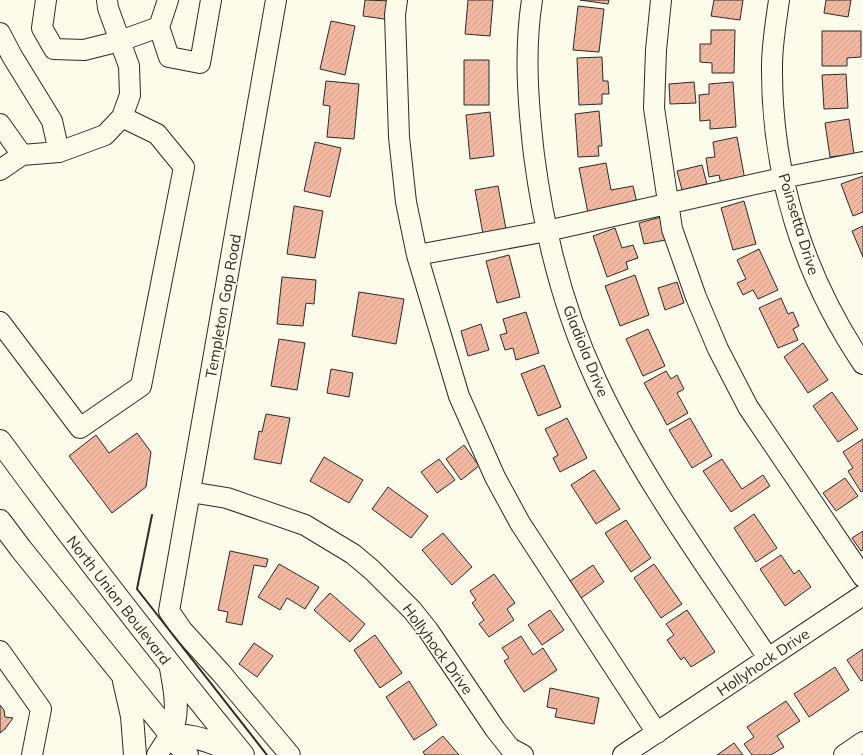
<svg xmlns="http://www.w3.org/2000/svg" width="863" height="755" viewBox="0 0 863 755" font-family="Mulish,sans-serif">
<defs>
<pattern id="building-hatch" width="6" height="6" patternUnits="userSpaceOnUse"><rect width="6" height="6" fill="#f2b8a0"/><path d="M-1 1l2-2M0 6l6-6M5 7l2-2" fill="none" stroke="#d09e8a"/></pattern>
</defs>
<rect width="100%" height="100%" fill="#fdfbea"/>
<path fill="url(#building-hatch)" stroke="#2b2b2b" d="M365 0 393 1 391 20 363 16Z
M468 0H493L490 36 465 34Z
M580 0H609L608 4Z
M714 0H743L740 20 711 16Z
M826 0H851L848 17 824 13Z
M578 6 604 9 599 52 573 50Z
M331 21 355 26 345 75 320 69Z
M711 30H735L734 73H712V63L700 62V44H711Z
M822 31H861V57L847 58V66H822Z
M602 57 603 81H608L609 94H602V104L579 105 577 58Z
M464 60H489V105H464Z
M846 74 848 108 824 109 822 75Z
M326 81 359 84 354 139 327 137 330 106 323 105Z
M694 82 696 103 670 104 669 84Z
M733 82 736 127 710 129V120L700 121 699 95 709 94V84Z
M599 111 602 146H598L599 156 578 157 575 114Z
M490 112 494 156 470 159 466 115Z
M849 119 854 154 830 157 825 123Z
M737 137 745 180 721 184 719 175 709 177 706 158 715 157 713 142Z
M315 142 341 148 330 197 304 191Z
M606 163 611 190 633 186 637 203 588 213 579 168Z
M702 165 707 184 682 190 677 171Z
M863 176V212L853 216 841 184Z
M498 186 506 229 483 234 475 190Z
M744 201 756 244 733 250 721 208Z
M294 206 323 211 315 258 287 254Z
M661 217 666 240 644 244 639 223Z
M863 226V257L852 231Z
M615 228 622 248 633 245 638 258 626 262 628 269 607 277 593 236Z
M759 249 778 290 758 299 753 290 743 295 737 283 746 279 737 260Z
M509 255 520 297 497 303 486 261Z
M635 275 649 315 620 326 605 286Z
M282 277 316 280 314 304 306 303 303 326 277 324Z
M677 282 684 303 665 310 658 288Z
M359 292 404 299 396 344 352 336Z
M781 298 788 314 793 312 799 326 793 329 798 340 778 348 759 308Z
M526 312 539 353 516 360 513 348 505 350 500 335 507 333 503 319Z
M481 324 489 350 468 356 461 331Z
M648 329 665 366 643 376 626 339Z
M279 339 305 343 297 390 271 386Z
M803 343 828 380 808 393 784 357Z
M544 365 561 407 538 416 521 374Z
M331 369 353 373 349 397 327 393Z
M666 371 671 379 677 375 684 389 677 393 688 413 667 425 644 383Z
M832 392 858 429 838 442 813 406Z
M266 414 290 418 281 464 254 459 259 431 262 432Z
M567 418 587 458 560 472 553 458 558 455 545 429Z
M690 418 712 456 692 468 669 430Z
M137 433 151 452 146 487 112 513 69 456 96 435 109 453Z
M863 439V491L861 492 848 471 853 468 843 452Z
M464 445 479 466 461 480 446 459Z
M324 457 363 480 349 503 310 481Z
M439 459 455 480 437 493 421 472Z
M722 459 742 489 763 475 770 486 731 512 703 471Z
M594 470 620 509 596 524 571 485Z
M845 478 858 496 836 511 823 493Z
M388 487 428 516 411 538 372 509Z
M754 514 777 548 756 562 734 528Z
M626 520 651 558 631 572 605 533Z
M863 531V550L861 551 852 538Z
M443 533 472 567 452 585 422 550Z
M230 551 268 559 266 567 254 565 242 625 226 622 228 612 218 610Z
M781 555 794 574 799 570 811 587 785 606 760 569Z
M279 564 319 587 305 609 287 598 280 610 258 597Z
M654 564 682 604 661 618 634 578Z
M593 565 604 582 581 598 570 581Z
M494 574 515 603 507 609 514 620 489 637 479 624 484 620 472 603 476 600 470 591Z
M330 593 365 624 350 642 314 610Z
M550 610 564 630 542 645 528 625Z
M687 610 715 652 691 667 684 657 681 660 667 640 674 635 666 624Z
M375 635 402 673 380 688 354 650Z
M521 636 533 655 543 648 557 670 524 692 504 661 509 658 502 648Z
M254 643 273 656 257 677 239 664Z
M863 649V680L861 681 847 660Z
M835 667 849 690 809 717 794 694Z
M409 681 437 725 414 740 386 697Z
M550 688 599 698 594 724 555 717 557 709 547 707Z
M786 701 800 721 777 736 784 747 771 755H752L744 744 754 737 747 727Z
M0 705 4 710 5 717 13 718 5 729 0 733Z
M443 736 459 755H425L423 752Z
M734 743 743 755H717Z"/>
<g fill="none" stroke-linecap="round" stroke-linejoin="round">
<g stroke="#2b2b2b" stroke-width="22">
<path id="minor" d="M46 0 42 28 54 49 84 50 120 41 159 27
M168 0 159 27 169 57 200 63 211 0
M276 0 169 611 182 630 222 674 290 755
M397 0 395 15 399 137 406 202 417 255 459 396 495 477 520 523 657 733
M532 0C524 51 528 103 534 155 544 232 563 309 596 380 642 479 708 568 768 658
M661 0 656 50 654 108 672 229 696 297 718 349 748 407 863 577
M779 0C776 22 772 44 772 66 771 173 803 275 863 364
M0 33 12 56 52 121 59 152
M0 124 22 155
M0 170 22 155 59 152 105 135 122 117
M417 255 547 231 782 178 863 162
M0 322 80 428 141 386 184 167 157 134 122 117 130 95 129 66 108 8 107 0
M190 492 227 498 305 525 353 554 372 570 412 610 428 630 495 729 510 748 523 755
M0 651 41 709 32 755
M157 755 170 735
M623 755 863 595
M844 755 863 742"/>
</g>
<g stroke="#2b2b2b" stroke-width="24">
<path id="major" d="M0 441C78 548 159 652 243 755
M0 521 21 549 187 755
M124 681 132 716 135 755
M170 735C199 735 216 744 242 755
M170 735C180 712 175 691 171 668"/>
</g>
<use href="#minor" stroke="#fdfbea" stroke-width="20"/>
<use href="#major" stroke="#fdfbea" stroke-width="22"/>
<path stroke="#2b2b2b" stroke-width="2" d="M152 515 137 589 267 755"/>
</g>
<g text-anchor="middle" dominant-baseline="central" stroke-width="3" stroke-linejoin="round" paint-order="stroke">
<g font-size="15" fill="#2b2b2b" stroke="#fdfbea">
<text transform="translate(799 224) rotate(73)">Poinsetta Drive</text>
<text transform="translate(223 306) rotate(-80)">Templeton Gap Road</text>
<text transform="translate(586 351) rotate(68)">Gladiola Drive</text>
<text transform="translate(119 600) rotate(52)">North Union Boulevard</text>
<text transform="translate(438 649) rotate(54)">Hollyhock Drive</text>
<text transform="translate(763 662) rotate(-34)">Hollyhock Drive</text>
</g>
</g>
</svg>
